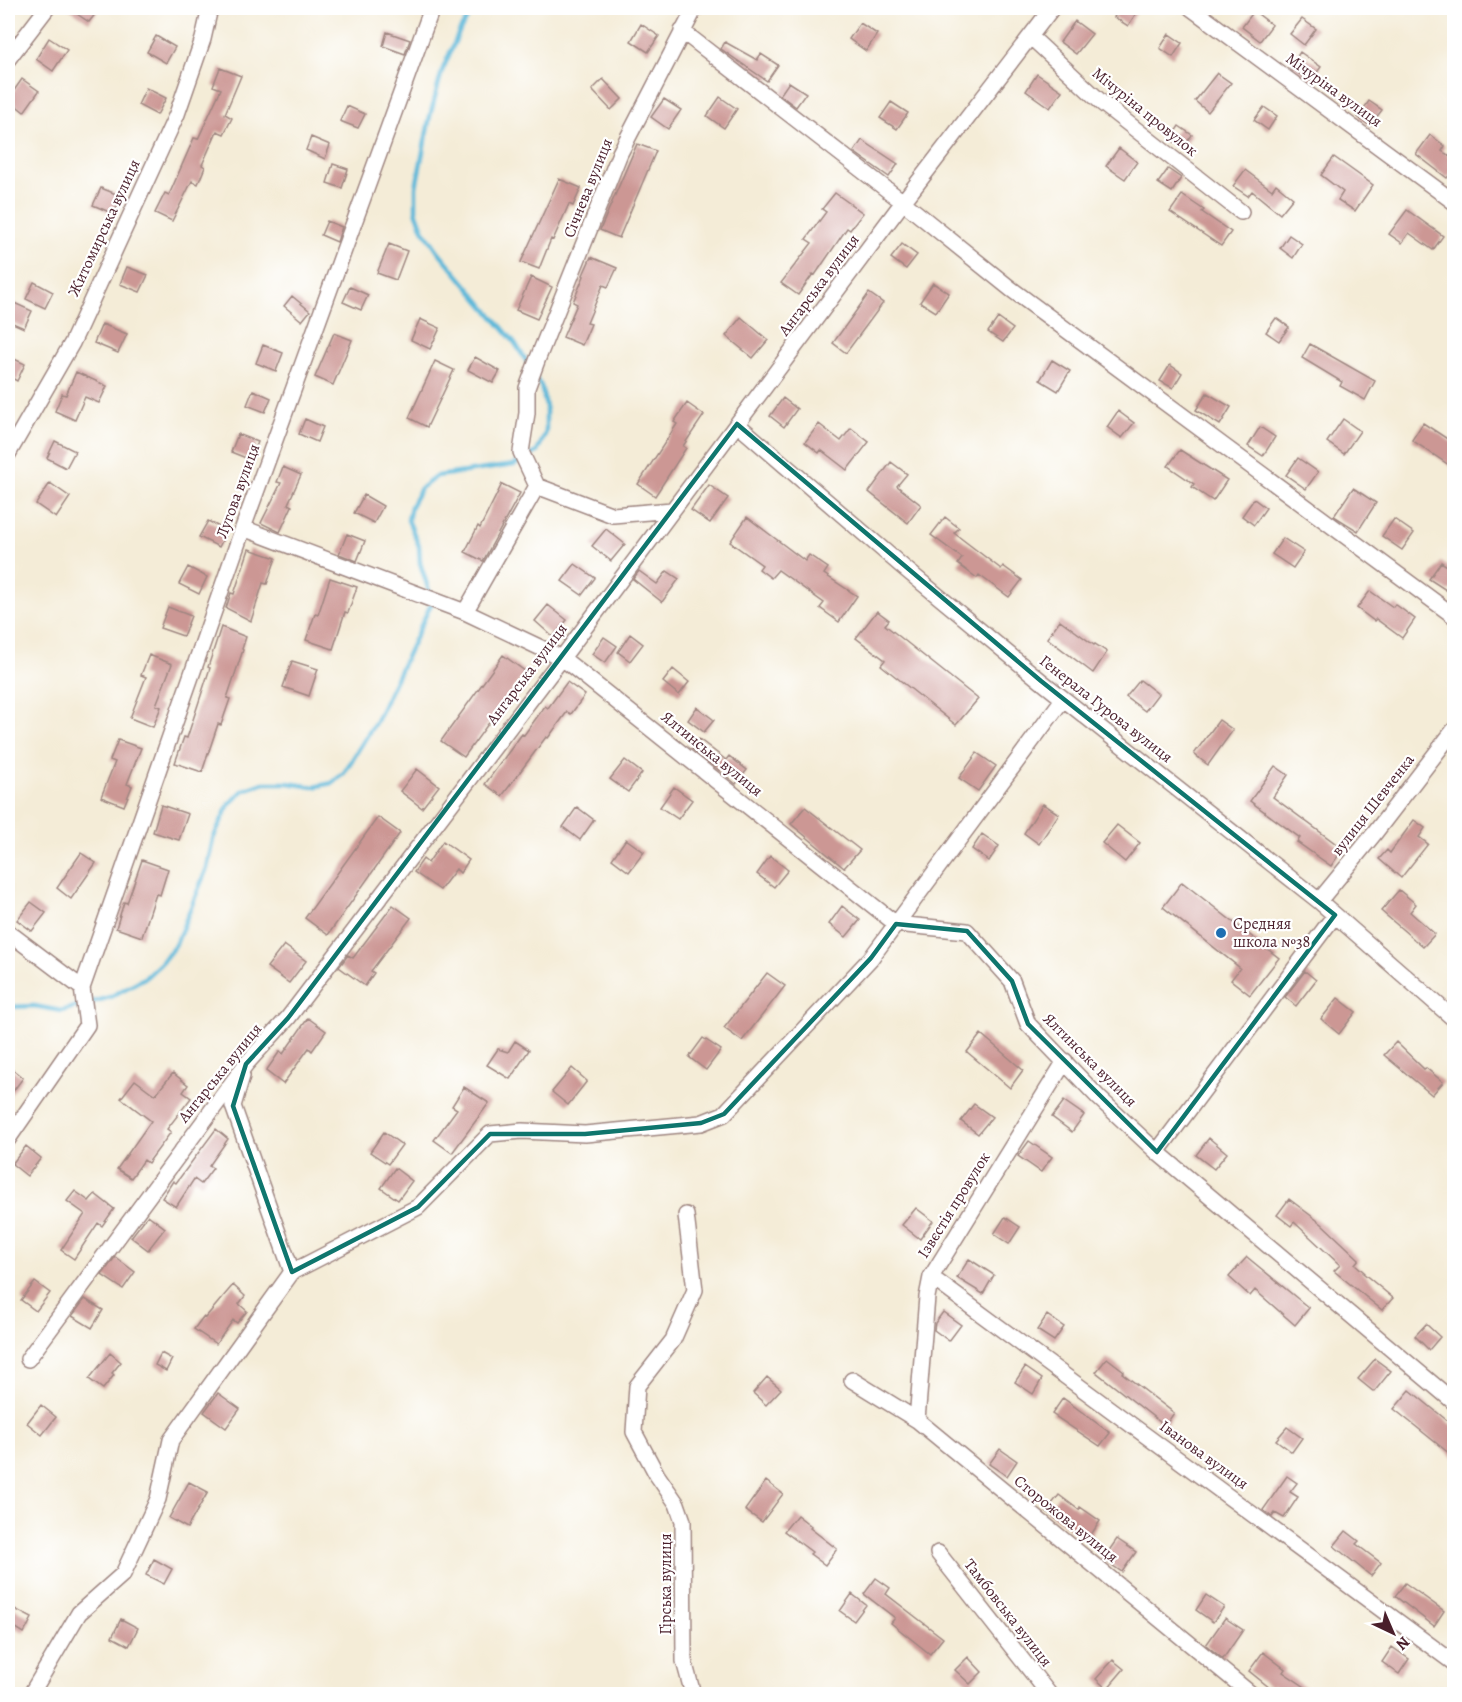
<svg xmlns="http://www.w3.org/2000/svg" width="1462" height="1702" viewBox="0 0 1462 1702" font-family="Alegreya,serif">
<rect width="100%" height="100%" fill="#fff"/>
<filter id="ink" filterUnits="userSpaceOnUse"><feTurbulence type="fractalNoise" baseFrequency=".0167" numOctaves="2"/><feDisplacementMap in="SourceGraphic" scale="12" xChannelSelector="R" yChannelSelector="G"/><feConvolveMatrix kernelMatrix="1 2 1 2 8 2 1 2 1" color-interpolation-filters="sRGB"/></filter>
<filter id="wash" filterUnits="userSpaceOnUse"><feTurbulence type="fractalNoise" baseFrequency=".008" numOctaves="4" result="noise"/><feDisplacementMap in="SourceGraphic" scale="24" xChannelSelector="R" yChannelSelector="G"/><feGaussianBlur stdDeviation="1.35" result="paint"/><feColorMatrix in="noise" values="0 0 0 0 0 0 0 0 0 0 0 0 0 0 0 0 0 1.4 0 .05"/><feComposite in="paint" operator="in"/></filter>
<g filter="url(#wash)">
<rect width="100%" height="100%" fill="#f4ecd7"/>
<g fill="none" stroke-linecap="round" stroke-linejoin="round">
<path stroke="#5bb8d9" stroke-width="4.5" d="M474 8 460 30 442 71 430 116 416 187V211L423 229 438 251 515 343 530 367
M430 594 420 563 419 546 408 520 411 506 421 488 437 476 514 465 537 452 546 432V407L541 386 535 377
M8 1007 34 1006 61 1011 110 997 146 977 161 963 176 944 207 868 213 839 229 804 244 790 263 783H288L313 787 332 783 344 773 376 721 432 602"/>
</g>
<g id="blocks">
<path fill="#cc9794" d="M68 8H100L89 22Z
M1121 8H1130L1137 12 1128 26 1114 17Z
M1254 11 1272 25 1260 41 1242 27Z
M1302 19 1316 29 1304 45 1290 34Z
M1075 21 1092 34 1076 54 1060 42Z
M860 23 877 34 866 51 849 39Z
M641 24 659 36 648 52 631 41Z
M387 32 410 40 405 54 383 46Z
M1169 34 1182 43 1173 57 1160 48Z
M156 36 175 47 166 63 147 52Z
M49 38 67 50 53 71 36 59Z
M725 42 757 60 761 54 778 65 767 81 721 49Z
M1300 52 1321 67 1310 82 1290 67Z
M220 68 241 76 225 114 232 118 224 134 217 131 202 165 205 167 198 184 192 181 172 221 155 213 165 193 169 195 194 138 198 139 221 89 213 86Z
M1217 73 1231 83 1208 112 1195 101Z
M1037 74 1062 91 1050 108 1026 91Z
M22 79 39 91 24 112 8 99Z
M603 79 622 99 611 110 592 90Z
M789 82 806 93 796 107 780 95Z
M146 88 166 98 157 115 138 105Z
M720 97 737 109 724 128 707 116Z
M664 99 681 110 668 129 651 117Z
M1369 101 1382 110 1370 126 1358 117Z
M891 102 908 113 897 129 880 118Z
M347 106 365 114 358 128 340 121Z
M1264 107 1277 116 1268 130 1254 120Z
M1179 126 1192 135 1183 148 1170 139Z
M1430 135 1445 146 1442 151 1455 160V169L1447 178 1416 154Z
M311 137 330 145 325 159 306 150Z
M862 140 898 164 889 177 854 152Z
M637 144 656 151 619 238 600 230Z
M1119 148 1137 162 1125 179 1106 166Z
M1334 157 1373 185 1355 211 1338 200 1343 192 1321 175Z
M333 164 348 169 342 188 327 183Z
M1168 169 1181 178 1172 192 1158 183Z
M1245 170 1272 190 1276 184 1293 198 1280 214 1252 191 1248 196 1233 186Z
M559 179 581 188 573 206 569 204 553 240 551 239 539 269 521 262Z
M101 188 121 196 114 214 93 205Z
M835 193 863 213 850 230 847 228 815 275 813 274 798 295 781 283 812 243 806 239 826 212 822 209Z
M1182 195 1204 210 1202 212 1231 232 1221 246 1170 212Z
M1407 210 1443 236 1433 250 1409 233 1402 243 1389 234Z
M327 221 342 227 337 242 321 235Z
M1289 235 1302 244 1293 258 1280 248Z
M389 244 407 251 396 280 377 273Z
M902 244 917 255 906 269 891 258Z
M591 257 617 268 608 287 603 285 587 323 591 324 582 345 563 337 577 304 573 302 584 276 583 275Z
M127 267 148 275 140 292 120 284Z
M531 277 552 287 537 319 516 310Z
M34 282 53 292 45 308 26 299Z
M933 283 949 293 936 312 920 302Z
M350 287 368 295 361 310 343 302Z
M869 293 883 303 846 353 833 343Z
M292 296 310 311 302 321 284 306Z
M12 302 32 311 24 328 8 321V312Z
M741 317 768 340 753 358 726 336Z
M998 318 1013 329 1003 342 988 332Z
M1276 318 1289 327 1279 341 1266 332Z
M420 319 440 328 430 349 411 340Z
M102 324 127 334 118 353 94 343Z
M334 333 352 340 333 385 315 377Z
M1310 344 1375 381 1365 400 1340 386 1342 382 1302 358Z
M263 345 283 353 276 371 256 363Z
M8 356 25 364 17 381 8 376Z
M475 357 500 371 493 383 468 370Z
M1052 360 1070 371 1058 391 1040 380Z
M435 361 454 370 427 427 409 418Z
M1170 365 1182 373 1173 388 1160 381Z
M76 372 107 386 99 403 85 397 75 420 55 411 62 394 66 395Z
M253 390 271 398 265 412 247 405Z
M1207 393 1231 407 1220 425 1196 410Z
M783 398 797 409 784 427 770 416Z
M687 403 704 415 683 446 686 448 655 496 638 484 677 424 674 422Z
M1118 411 1134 423 1122 438 1107 427Z
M305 419 323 427 317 442 299 434Z
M1343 419 1360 431 1344 454 1327 442Z
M1423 423 1455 444V469L1412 440Z
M819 424 841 441 851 428 869 442 847 470 821 450 819 453 805 442Z
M1260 427 1275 437 1263 456 1248 446Z
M238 434 258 442 251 460 231 452Z
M55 441 75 451 66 468 47 458Z
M1180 450 1227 480 1213 501 1192 487 1194 484 1168 466Z
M1298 458 1318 472 1306 489 1286 475Z
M891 462 907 474 897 486 921 505 908 523 869 492Z
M283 467 301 475 288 504 292 506 280 532 261 523 281 483 277 482Z
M50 483 70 497 56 518 36 504Z
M502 484 520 493 483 561 465 552 478 526 480 528Z
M709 485 728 498 710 523 691 510Z
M1353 488 1376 503 1358 531 1334 516Z
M364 495 383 506 374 523 354 513Z
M1254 499 1266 508 1254 525 1242 516Z
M747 517 805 561 809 555 828 568 824 574 857 596 839 622 820 608 824 603 778 570 771 578 759 569 762 565 730 542Z
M945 517 959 528 954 533 1001 569 1003 566 1022 580 1009 597 979 575 977 578 958 564 962 558 931 535Z
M1394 519 1414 533 1402 550 1382 536Z
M208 521 227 531 219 547 199 537Z
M606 529 625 544 611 561 592 546Z
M347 534 365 541 357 561 339 554Z
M1283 538 1304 552 1293 568 1272 554Z
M249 549 276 558 267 584 263 583 251 621 226 608 231 593 234 594Z
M1441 562 1455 571V585L1449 592 1429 579Z
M575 564 595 578 582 595 562 581Z
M188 567 207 577 199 594 179 584Z
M639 571 657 584 667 571 679 579 662 602 633 579Z
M330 578 357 587 348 613 345 612 333 649 306 640 315 614 318 615Z
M1370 591 1393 607 1395 604 1415 619 1402 638 1376 619 1374 621 1357 608Z
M548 605 567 620 553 637 535 621Z
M168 607 191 616 183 636 160 628Z
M877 611 889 620 885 625 978 699 956 725 881 665 885 660 856 638Z
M1060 620 1094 645 1095 644 1107 652 1093 673 1047 638Z
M221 627 246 637 242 649 243 650 227 698 230 699 221 725 218 724 202 772 175 763 184 737 187 738 210 668 208 667Z
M630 634 643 644 630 661 618 652Z
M604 637 617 646 605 663 592 654Z
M149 655 172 664 156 705 161 707 153 727 130 718 146 677 141 675Z
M503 655 526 672 464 757 441 741Z
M292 661 318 669 309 696 283 687Z
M673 669 689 682 679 695 663 682Z
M1140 680 1158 694 1145 711 1126 697Z
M567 682 585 695 571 714 567 712 548 738 546 737 502 796 485 784 522 734 524 735 545 706 548 708Z
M697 707 714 720 704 732 688 720Z
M1219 720 1233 730 1208 765 1194 754Z
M699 739 726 760 729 756 747 770 736 784 692 749Z
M118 740 141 748 127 784 132 786 124 806 101 797 115 762 110 760Z
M977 753 996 766 978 791 959 778Z
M625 760 642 773 628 792 610 779Z
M1275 766 1288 775 1273 797 1343 849 1331 866 1297 842 1300 838 1250 801Z
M417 769 439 786 422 808 400 791Z
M674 787 692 800 678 819 660 807Z
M1043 804 1059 814 1039 844 1024 833Z
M161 805 188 814 179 840 153 832Z
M577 807 594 820 580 840 563 827Z
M805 807 860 850 844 868 791 824Z
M378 817 400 833 328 935 305 918Z
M1414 820 1425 828 1419 837 1428 844 1401 878 1379 859 1387 850 1390 853Z
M1117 825 1140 843 1125 862 1102 843Z
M982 834 999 846 989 861 972 849Z
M626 839 644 852 629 872 612 859Z
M443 841 469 860 460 873 456 869 440 890 414 872 423 859 428 863Z
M81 853 96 863 71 899 57 888Z
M770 856 788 870 774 887 757 874Z
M142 860 168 869 160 895 156 894 142 937 116 928 124 902 127 903Z
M1182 882 1279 958 1250 995 1231 980 1240 968 1163 907Z
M1399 890 1416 904 1410 912 1435 934 1423 947 1381 911Z
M31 902 46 913 32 931 17 920Z
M393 905 411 918 371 971 374 973 365 986 339 967 348 955 353 958Z
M842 906 860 920 846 937 829 924Z
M284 945 306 961 289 983 267 967Z
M1305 971 1316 980 1296 1006 1285 997Z
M767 973 785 986 742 1041 724 1028Z
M1338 998 1356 1012 1339 1034 1321 1019Z
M308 1018 326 1031 312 1051 309 1048 283 1084 266 1071 280 1051 283 1054Z
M981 1034 1023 1070 1010 1088 967 1052Z
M703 1038 721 1050 706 1070 689 1057Z
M515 1041 529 1050 510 1079 487 1065 498 1049 508 1052Z
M1396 1042 1424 1069 1426 1068 1443 1082 1432 1095 1384 1055Z
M8 1066 23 1078 8 1098Z
M572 1068 587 1081 568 1105 552 1092Z
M173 1073 188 1085 183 1092 191 1098 167 1129 171 1132 148 1163 144 1160 131 1178 117 1169 151 1121 121 1098 135 1080 155 1095Z
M464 1087 489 1103 452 1153 434 1140 457 1109 452 1106Z
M1064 1101 1084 1115 1072 1132 1052 1117Z
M974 1104 992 1117 978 1134 961 1121Z
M216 1129 228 1139 209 1166 213 1168 201 1184 194 1179 176 1207 162 1198 173 1181 176 1183Z
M384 1132 402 1145 388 1164 370 1152Z
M1209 1138 1227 1153 1214 1169 1196 1155Z
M1029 1141 1052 1157 1041 1172 1018 1156Z
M26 1146 41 1158 27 1176 12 1164Z
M395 1168 412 1181 398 1200 381 1188Z
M75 1191 89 1201 95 1194 114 1209 102 1226 98 1223 74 1259 61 1250 85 1214 67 1201Z
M1289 1199 1322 1224 1359 1259 1355 1264 1364 1272 1363 1273 1393 1298 1382 1310 1334 1271 1340 1265 1294 1222 1291 1226 1277 1215Z
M916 1208 933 1221 920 1239 902 1225Z
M148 1215 165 1228 148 1250 131 1237Z
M1005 1217 1020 1227 1009 1244 994 1234Z
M115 1257 135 1272 123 1289 102 1275Z
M1247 1257 1309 1308 1295 1325 1255 1290 1250 1296 1229 1277Z
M969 1259 994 1275 983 1294 957 1278Z
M35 1282 50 1293 36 1311 21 1300Z
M233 1285 245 1296 239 1304 247 1311 237 1323 233 1320 216 1344 194 1329 203 1317 205 1318Z
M85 1299 103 1310 92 1328 72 1316Z
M943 1312 961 1325 949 1341 934 1330 935 1323Z
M1047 1315 1064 1327 1054 1341 1037 1330Z
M1426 1324 1440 1337 1429 1350 1415 1336Z
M110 1353 121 1362 112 1373 114 1375 103 1389 89 1379Z
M161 1353 172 1359 166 1371 155 1365Z
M1107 1358 1124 1371 1122 1373 1174 1413 1165 1426 1096 1372Z
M1375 1359 1391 1371 1374 1392 1358 1379Z
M1025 1367 1042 1379 1033 1394 1015 1382Z
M767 1377 781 1389 766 1405 753 1393Z
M1410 1390 1455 1427V1458L1394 1409Z
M218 1393 240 1409 226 1428 204 1412Z
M1063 1398 1110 1433 1100 1446 1052 1414Z
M41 1405 56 1417 42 1435 27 1423Z
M1287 1427 1302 1438 1292 1452 1276 1440Z
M1000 1449 1017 1461 1007 1476 989 1464Z
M1287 1476 1297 1483 1290 1492 1298 1497 1284 1518 1275 1513 1272 1517 1263 1510Z
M766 1481 783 1494 762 1522 745 1510Z
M189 1482 208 1492 187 1528 169 1518Z
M1059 1495 1079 1510 1080 1507 1100 1521 1087 1541 1046 1511Z
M797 1515 811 1526 810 1528 837 1549 825 1565 810 1554 812 1552 784 1531Z
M1346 1531 1359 1541 1356 1544 1381 1563 1371 1576 1334 1546Z
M1117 1539 1136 1552 1122 1572 1103 1559Z
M154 1559 172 1569 164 1584 146 1575Z
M876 1578 890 1588 886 1594 943 1638 930 1654 891 1623 895 1618 864 1594Z
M1405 1583 1444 1611 1434 1626 1395 1596Z
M852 1594 866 1605 854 1621 840 1611Z
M1206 1595 1224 1607 1213 1622 1196 1610Z
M13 1608 32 1618 24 1633 8 1623V1618Z
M1225 1618 1243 1630 1223 1659 1206 1645Z
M121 1619 138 1628 129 1646 112 1637Z
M1392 1647 1409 1659 1399 1674 1382 1662Z
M1263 1652 1285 1669 1283 1672 1317 1695H1285L1272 1686 1270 1688 1249 1671Z
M968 1657 982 1672 970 1684 955 1670Z
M1113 1660 1124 1669 1107 1689 1096 1679Z"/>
</g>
</g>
<g filter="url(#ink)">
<use href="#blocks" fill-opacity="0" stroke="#9f8681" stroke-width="1.5"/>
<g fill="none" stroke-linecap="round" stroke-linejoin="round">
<g stroke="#9f8681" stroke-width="18">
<path id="minor" d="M1191 8 1454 202
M682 31 903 202 1011 289 1454 616
M1031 37 1102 103 1241 212
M8 59 47 8
M737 424 903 567 1041 681 1319 901 1454 1019
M8 454 72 343 177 114 203 39 210 8
M672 510 613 515 537 486 521 452 527 413V388L538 358 620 153 695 8
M243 528 465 612 562 658 896 924 967 931 1012 981 1028 1024 1099 1098 1157 1152 1454 1402
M465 612 537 486
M1319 901 1374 834 1454 730
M8 932 82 988 87 1025 8 1139
M82 988 243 528 432 8
M1157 1152 1335 915
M686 1215 695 1290 673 1340 637 1386 634 1432 657 1475 677 1504 683 1521 684 1661 693 1694
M292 1272 418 1207 490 1134 522 1131 585 1134 701 1123 724 1114 871 958 1063 699
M931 1277 1454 1663
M28 1359 246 1064 288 1018 562 658 903 202 1052 8
M852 1380 917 1420 1251 1694
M917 1420 927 1297 931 1277 1065 1061
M938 1553 1049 1694
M31 1694 79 1613 123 1574 158 1499 171 1440 292 1272 233 1106 242 1076"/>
</g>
<use href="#minor" stroke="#fff" stroke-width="15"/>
</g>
</g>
<path fill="none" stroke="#0f766e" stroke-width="4.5" stroke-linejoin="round" d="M737 424 1041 681 1335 915 1157 1152 1028 1024 1012 981 967 931 896 924 871 958 724 1114 701 1123 585 1134H490L418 1207 292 1272 233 1106 246 1064 288 1018Z"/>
<circle fill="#1f6fb2" stroke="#fff" stroke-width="2" cx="1221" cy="933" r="6"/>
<g text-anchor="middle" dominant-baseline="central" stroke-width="4.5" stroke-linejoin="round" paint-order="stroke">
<g font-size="16" fill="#4a1f2b" stroke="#fff">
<text transform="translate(1334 90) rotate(36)">Мічуріна вулиця</text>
<text transform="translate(1145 112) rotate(39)">Мічуріна провулок</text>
<text transform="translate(588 188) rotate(-68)">Січнева вулиця</text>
<text transform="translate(104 228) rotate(-65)">Житомирська вулиця</text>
<text transform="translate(819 285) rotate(-53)">Ангарська вулиця</text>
<text transform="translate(238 491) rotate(-70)">Лугова вулиця</text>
<text transform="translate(527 674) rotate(-53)">Ангарська вулиця</text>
<text transform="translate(1106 709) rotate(38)">Генерала Гурова вулиця</text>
<text transform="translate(712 754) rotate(39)">Ялтинська вулиця</text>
<text transform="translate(1373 805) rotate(-52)">вулиця Шевченка</text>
<text transform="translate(1090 1060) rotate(45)">Ялтинська вулиця</text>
<text transform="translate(220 1073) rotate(-51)">Ангарська вулиця</text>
<text transform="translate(954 1205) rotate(-58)">Ізвєстія провулок</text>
<text transform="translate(1204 1455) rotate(36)">Іванова вулиця</text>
<text transform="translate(1066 1519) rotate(39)">Сторожова вулиця</text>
<text transform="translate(666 1584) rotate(-90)">Гірська вулиця</text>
<text transform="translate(1008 1613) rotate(52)">Тамбовська вулиця</text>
</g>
<g font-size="16" fill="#4a1f2b" stroke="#fff" text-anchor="start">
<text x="1233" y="924">Средняя<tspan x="1233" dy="18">школа №38</tspan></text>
</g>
</g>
<rect width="1462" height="1702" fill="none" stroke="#fff" stroke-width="30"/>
<g transform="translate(1393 1633) rotate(136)" stroke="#ffffff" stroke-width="4.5" paint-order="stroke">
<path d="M0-4.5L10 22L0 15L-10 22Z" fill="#4a1f2b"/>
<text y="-9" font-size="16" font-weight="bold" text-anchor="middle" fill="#4a1f2b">N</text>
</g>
</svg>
